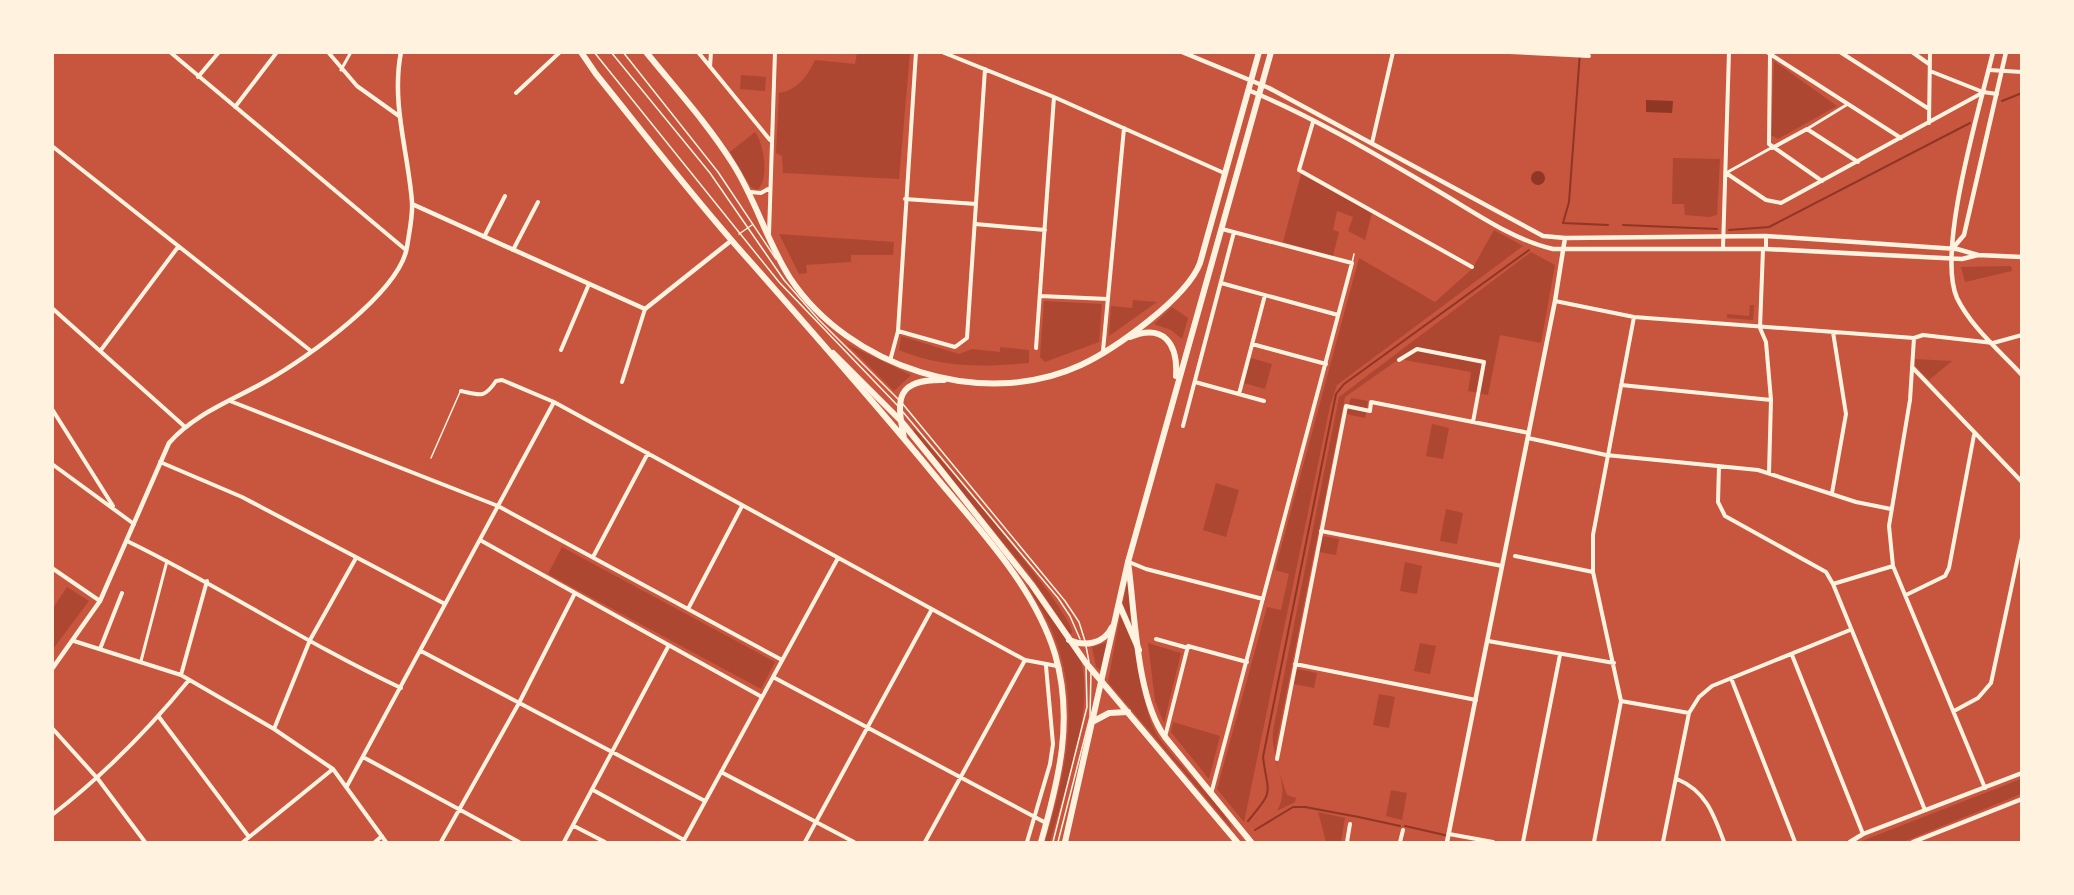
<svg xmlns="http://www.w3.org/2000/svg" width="2074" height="895" viewBox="0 0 2074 895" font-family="Figtree,sans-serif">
<rect width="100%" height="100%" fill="#c8553d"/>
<path fill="#ae4732" d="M857 53H910L899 179 783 173 782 156 776 153 779 93C797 90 808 76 815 60L855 64Z
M1774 61 1837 106 1778 139 1771 135Z
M741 75 766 77 765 91 740 89Z
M755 132C764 144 770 179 757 190L751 187 730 152Z
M1673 158 1720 159 1717 215 1709 217 1685 215 1684 204H1672Z
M1301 174 1372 213 1365 240 1348 231 1353 217 1337 211 1333 230 1339 232 1333 256 1283 242Z
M1494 230 1523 246 1337 385 1330 406 1244 822 1217 789 1267 607 1281 610 1289 574 1275 570 1359 258 1435 302 1472 269Z
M779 234 894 242 893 255H851V262L806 265 807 273 799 274Z
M1531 252 1555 265 1541 343 1500 335 1488 395 1468 391 1471 372 1399 359 1345 397 1276 745 1275 759 1287 795 1296 798 1295 802 1277 811C1292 786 1270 760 1273 731L1339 397Z
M2011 266 2012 271 1965 282 1961 267Z
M1133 300 1157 302 1109 336 1111 306 1132 308Z
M1044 301 1102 304 1099 342 1045 362 1040 357Z
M1750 305H1754L1753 320 1727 318V314L1749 316Z
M1172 307 1188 318 1182 339 1171 330 1154 324Z
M901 336 959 354 972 349 1000 352V347L1029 350V363C984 367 941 368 899 350Z
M847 344 911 375 894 391Z
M1251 358 1272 364 1265 389 1244 383Z
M1914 359 1952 361 1929 380 1916 367Z
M1351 398 1368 401 1365 418 1346 414Z
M1432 424 1449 428 1443 459 1426 456Z
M914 428C935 453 1076 615 1072 633L1070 634 1033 579 914 432Z
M1216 483 1239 490 1226 537 1203 530Z
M1446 509 1463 513 1457 544 1440 541Z
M1322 536 1339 539 1336 555 1319 552Z
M562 547 775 662 761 689 548 574Z
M1405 562 1422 566 1417 594 1400 591Z
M1026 582 1081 661C1095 710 1063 793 1050 842H1045C1066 772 1082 702 1052 631 1045 614 1034 598 1026 582Z
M1127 582H1129L1133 628 1123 604Z
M67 587 89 601 53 649V608Z
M1120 616C1145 646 1137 698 1156 733 1168 755 1230 814 1232 829L1108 682Z
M1109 642 1103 673 1096 667 1092 647Z
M1148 643 1181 653 1164 723 1155 701Z
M1420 643 1436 646 1430 674 1414 671Z
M1297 669 1317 673 1314 688 1294 684Z
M1379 694 1395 697 1389 728 1373 725Z
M1173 722 1220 736 1209 779 1171 732Z
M2021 779V794L1903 842H1859Z
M1391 790 1407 793 1402 820 1386 816Z
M1318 812 1345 818 1341 841 1326 842Z"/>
<path fill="#8f3625" d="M1646 100 1673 101 1672 113 1646 112Z
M1531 178a7 7 0 1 1 14 0a7 7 0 1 1-14 0Z"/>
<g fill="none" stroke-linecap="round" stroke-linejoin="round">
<path stroke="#8f3625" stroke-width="2" d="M1580 52 1569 202 1563 223 1608 225
M2002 101 2022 93
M1623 225 1717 229
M1729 230 1769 227 1970 123
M1354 816 1400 826
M1248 821C1275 789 1268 796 1263 757L1336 394 1344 384 1529 250
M1405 826 1449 836
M1255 830 1293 807H1305L1353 816"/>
<path stroke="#fff3e0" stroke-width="1.5" d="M594 52 779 282 898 406
M611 52 710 173 784 280 818 319 899 400
M623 52 718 172 776 259
M739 234 752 225
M1352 263 1354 254
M902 403 1065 601 1079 622 1085 641
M903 412 1058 598 1070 616 1080 639
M431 458 460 392
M1086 646 1089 662
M1053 842 1087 707 1086 667
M1058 842 1090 717 1091 672"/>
<path stroke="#fff3e0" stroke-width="3" d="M341 70 351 52
M1807 129 1848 104
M1726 173 1771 148
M141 661 167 561"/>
<path stroke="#fff3e0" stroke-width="4" d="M170 52 406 250
M328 52 357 86 399 116
M698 52 770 140
M942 52 1054 97 1224 173
M1509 52 1589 56
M1767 52 1901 138
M1840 52 1929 109
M1912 52 1929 64
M1770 55 1769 144 1822 181
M710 67 711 52
M1989 70 2022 72
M1930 71 1983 92 1997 94
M198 77 219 52
M516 93 560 52
M235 107 277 52
M1313 122 1299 170 1472 267
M1929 123 1930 52
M1372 143 1393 52
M52 146 311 351
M1772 148 1807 129 1858 162
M1726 173 1766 200 1781 203 1982 93
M750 192 761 193 768 189
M905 199 976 204
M975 224 1045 230
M769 234 775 52
M484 237 505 196
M1723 248 1729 52
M1763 249 1760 328 1766 342 1771 400 1769 473
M1766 249V236
M513 250 538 202
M1221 283 1338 315
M1040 296 1108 299
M1555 301 1634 317 1914 338 1923 335 1993 343 2022 335
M52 308 184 426
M898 331 955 347 967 338 985 69
M1914 338 1910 400 1889 526 1893 566 1985 788
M1252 344 1326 364
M1036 348 1054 97
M101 350 178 247
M561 350 589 284
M1103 351 1124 128
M1399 360 1417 349 1484 362 1473 422
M890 361 898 331 916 52
M1912 367 2022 482
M622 382 645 309
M1195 382 1264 401
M1621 385 1771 400
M461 391C480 395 484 399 496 381L502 380 554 402 1025 660 1057 666
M1239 394 1265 295
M230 401 498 506 782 660
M52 409 113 506
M1183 426 1234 232
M1528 438 1606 455 1758 470 1856 502 1891 509
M160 462 242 497 445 604
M52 464 134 524
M1719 466 1718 502 1725 516 1826 572 1833 584 1925 810
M1832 493 1846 414 1833 332
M1321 531 1502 566
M480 540 762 697
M127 541C220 586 307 644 401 688
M1515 556 1593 572
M593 557 648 453
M1129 562 1146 569 1263 599
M52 568 100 601
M1833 584 1893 566
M1906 595 1945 576 1949 568 1974 435
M688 609 742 506
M1156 639 1188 648
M74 641 181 675 274 729 333 769 386 842
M1488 641 1614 663
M100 649 122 593
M421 651 705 801
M1792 655 1863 834
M1295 664 1476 700
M181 675 207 581
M773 677 1046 823
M1731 678 1795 842
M1621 701 1689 713
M1954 711 1978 698 1991 683 2022 538
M159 717 249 837
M52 728 98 779 145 842
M274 729 310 640 356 558
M1165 737 1188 646 1247 662
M363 757 519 842
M1277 759 1346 406 1370 411 1371 402 1529 433
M721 772 854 842
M1677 779C1706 791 1714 815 1724 842
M347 786 554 402
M593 790 684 840
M1211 794 1352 263 1222 229
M52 815C104 775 148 730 189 680
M574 826 605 842
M1449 834 1493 842
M243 842 333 769
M375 842 382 836
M441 842 519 703 575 593
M564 842 669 645
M683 842 838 558
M805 842 932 609
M925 842 1025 660
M1027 842 1050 764 1053 744 1046 666
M1347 842 1350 824
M1400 842 1403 830
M1523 842 1560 655
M1594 842 1621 701 1593 572V535L1634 317
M1663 842 1689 713 1699 697 1712 686 1850 630"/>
<path stroke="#fff3e0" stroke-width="4.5" d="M1182 52 1269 88 1543 236 1565 238 1766 236 1957 249 1978 255
M1993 52C1980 107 1936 251 1957 298 1971 327 2000 351 2022 375
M1248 90C1314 117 1377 155 1438 191 1474 212 1513 240 1553 249H1766L1962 259 1978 255 2022 257
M412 204 645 309 732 240
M1953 248 1964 235 2006 52
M52 669 100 601 169 443C195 413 234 400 268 380 307 358 400 292 407 247 409 233 413 216 412 202 408 151 391 103 401 52
M1447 842 1555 301 1565 238
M1850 842 1863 834 2022 773
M1913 842 2022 799"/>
<path stroke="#fff3e0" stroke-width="6" d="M833 353 901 421 940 469 1032 585 1086 663 1237 842
M1128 562C1135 611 1136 698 1165 737L1251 842"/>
<path stroke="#fff3e0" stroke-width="6" d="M581 52 596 74C646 136 695 200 748 259 808 327 868 395 926 465 972 522 1033 582 1055 654 1074 719 1059 779 1041 842
M646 52C676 89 708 124 733 164 756 200 767 242 790 278 849 367 982 411 1081 365 1115 349 1187 298 1200 263L1259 52
M1130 337C1164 323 1178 344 1176 376
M904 438C896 398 896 379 944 380
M1119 604 1139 650
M1069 640C1085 647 1104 644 1112 627
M1094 721 1109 713 1128 712
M1065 842 1128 562 1271 52"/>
</g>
<rect width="2074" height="895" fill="none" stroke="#fff3e0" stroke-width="108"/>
</svg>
